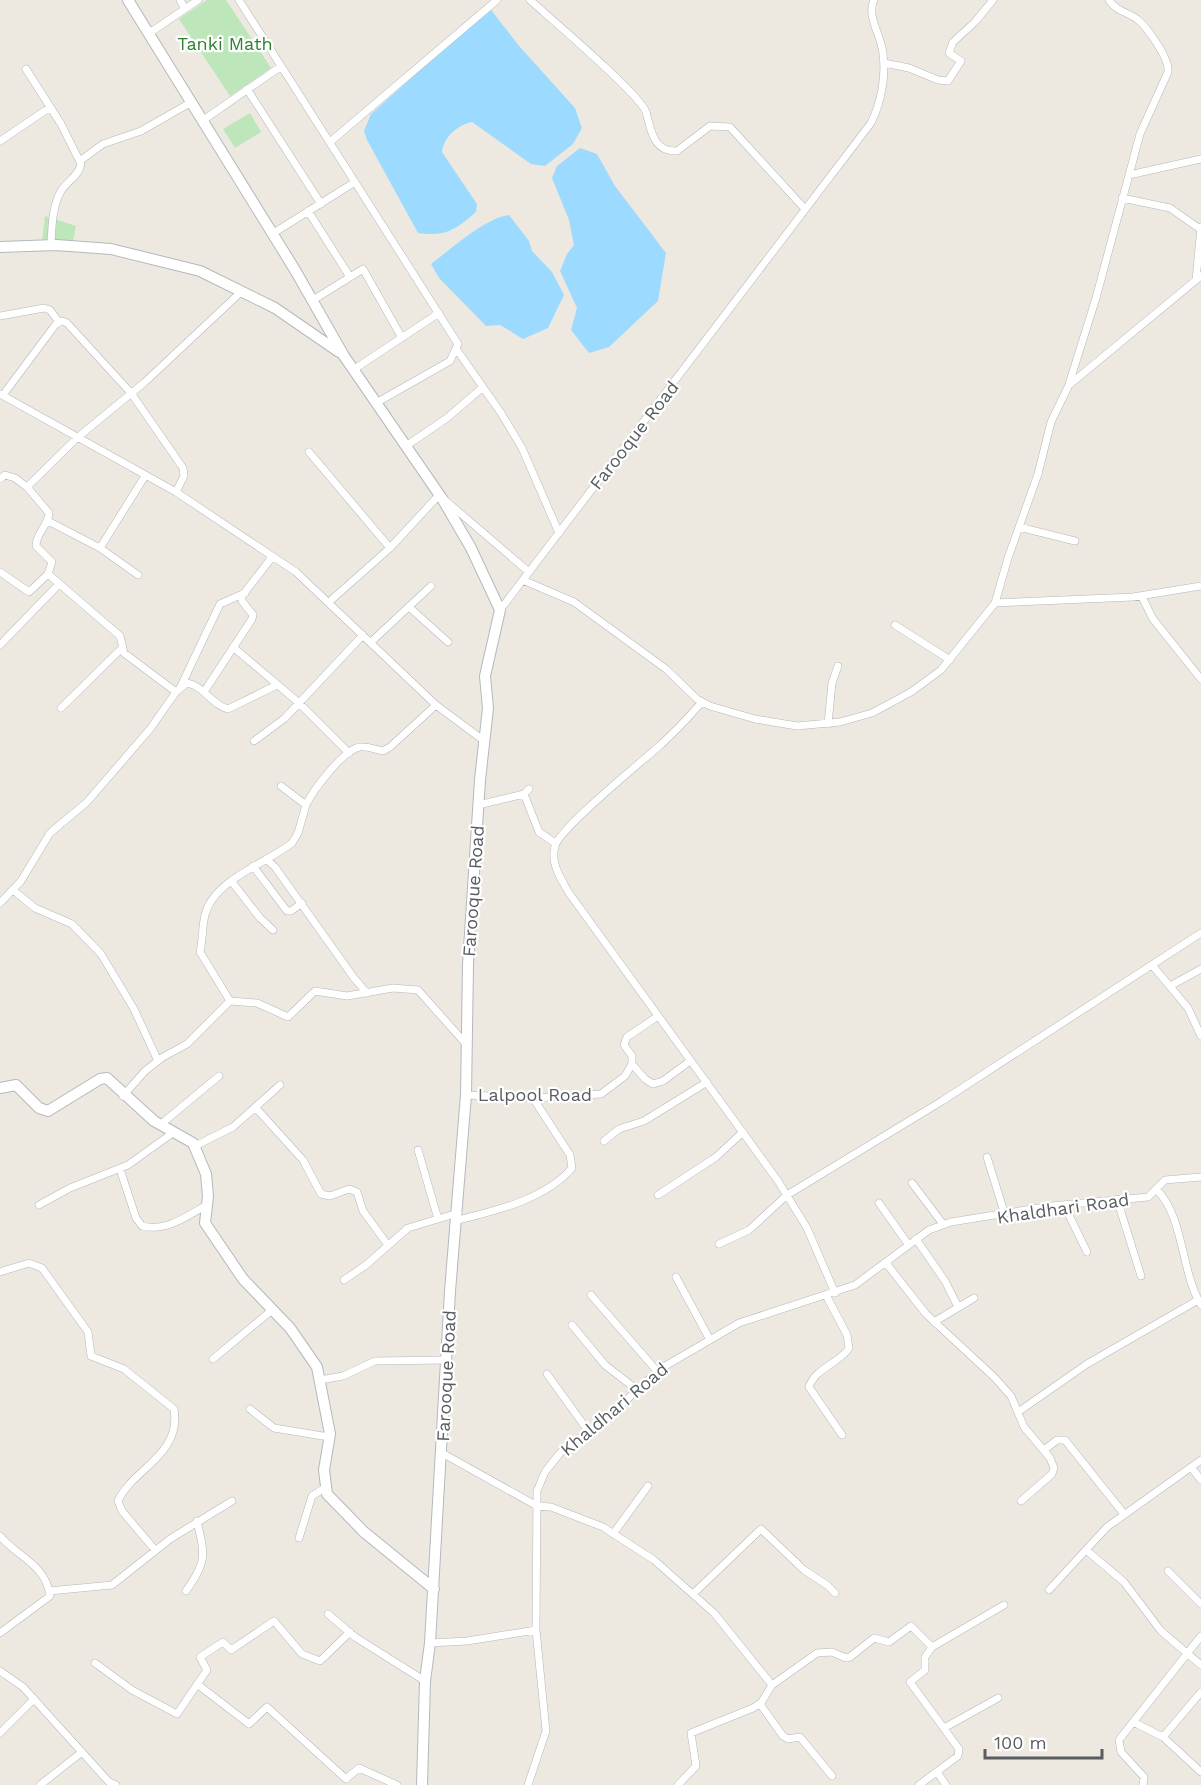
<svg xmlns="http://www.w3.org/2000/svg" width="1201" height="1785" viewBox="0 0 1201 1785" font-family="'Work Sans',sans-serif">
<rect width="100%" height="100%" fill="#ede9e0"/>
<path fill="#bde6bb" d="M207 0H226L271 68 230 96 179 19Z
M250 113 261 132 235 148 223 129Z
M45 216 76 226 73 242H42Z"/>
<path fill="#9ddaff" d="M491 10 520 47 575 108 582 128 573 144 545 166 531 164 472 122C456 126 444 137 442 152L477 204 476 212C455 230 446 237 418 233L367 140 364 131 371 114 484 13Z
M580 148 597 154 615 186 666 253 658 301 609 347 589 353 571 330 577 308 560 271 567 254 574 245 569 220 552 178 557 166Z
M509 215 529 241 532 251 552 272 564 295 548 328 523 339 500 325 486 326 439 278 431 264C451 249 485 218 509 215Z"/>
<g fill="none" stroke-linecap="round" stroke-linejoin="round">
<g stroke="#b3b7bc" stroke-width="8">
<path id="street" d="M180 0 185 9
M239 0 458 344 450 361 376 403
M530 0C551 19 640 94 646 112 651 130 653 152 677 151L710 126 730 127 804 208
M148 34 198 0
M884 63 909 68 938 80 948 81 961 61 949 53 953 42 975 22 993 0
M26 69 61 124 81 164C79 176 67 181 61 191 52 207 52 226 51 244
M247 89 321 204
M202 121 280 67
M0 141 49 108
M330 142 497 0
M81 160 103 144 141 131 190 103
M1129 175 1201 159
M1122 198 1170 208 1200 229
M308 211 350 277
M272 234 355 182
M1196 280 1201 227
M313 300 363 269 402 338
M0 316 44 308 50 310 59 322
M457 350 501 413 522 448 559 533
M353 370 439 313
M1069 384 1096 298 1140 134 1168 72C1170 59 1147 27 1137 19 1127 12 1116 11 1109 0
M0 394 176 492 296 572 436 705 483 740
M3 395 56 324 62 321 67 323 131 393 183 468 184 476 176 492
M406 446 447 418 483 387
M309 452 390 548
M0 479 5 475 15 478 27 487
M48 521 100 548 145 476
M1019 527 1075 541
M100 548 138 575
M0 572 29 592 48 574
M525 581 574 602 666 669 697 699 710 706 755 719 797 726 840 722 872 713 911 692 941 670 995 603 1008 558 1038 474 1051 422 1069 385 1201 276
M1142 597 1153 619 1201 679
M329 602 390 548 439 495 529 572
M995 603 1133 597 1201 586
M409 607 448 642
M500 610 871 123C881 103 886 77 883 54 882 37 866 16 874 0
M895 625 950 660
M371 642 431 586
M0 645 59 584
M233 647 298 702 349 753
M180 688 220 604 245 593
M176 692 124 653 120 636 48 574 52 562 36 546C36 533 48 526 49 513L27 487 78 437 145 382 242 291
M204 692 252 619 253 615 242 601V596L272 557
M702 702C688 718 673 734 657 748 639 764 560 828 555 846 550 863 561 879 569 893L778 1181 807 1228 835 1293
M61 708 122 648
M828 724 832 683 838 666
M254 741 285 718 363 635
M281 786 306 805C313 790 344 749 360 747 368 746 376 750 383 751L390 747 436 705
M524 794 539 832 555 843
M478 805 524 794 529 789
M266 859 275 867 354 978 367 993
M253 866 287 911H291L302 903
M232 882 260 918 273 930
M13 890 35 908 72 924 101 954 134 1009 158 1061
M0 903 21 881 50 833 87 802 150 729 176 692 187 683C204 686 212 705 228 709L277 685
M1152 965 1188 1008 1201 1036
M1170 986 1201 969
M230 1001 200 952C203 939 202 926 205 915 213 880 267 863 292 843L298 833 306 805
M632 1064 645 1079 653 1084 663 1081 690 1061
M466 1095 533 1098 601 1094 625 1076 632 1064V1056L624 1045 627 1037 658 1016
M123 1096 145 1071 163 1057 187 1044 230 1001 257 1003 288 1017 315 991 347 996 393 988 418 990 466 1044
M255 1107 303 1160 321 1194 330 1196 349 1189 357 1192 363 1211 388 1245
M160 1125 219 1076
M604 1141 619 1129 644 1121 707 1082
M195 1146 233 1127 280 1085
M418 1150 438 1219
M987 1157 1005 1215
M120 1169 136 1218 142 1226C165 1232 186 1217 205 1206
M912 1183 943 1224
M1157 1190C1184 1217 1181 1272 1201 1305
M658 1195 716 1157 743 1132
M1117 1199 1141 1276
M879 1203 908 1244
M39 1205 70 1188 128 1165 174 1132
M1064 1205 1087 1252
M458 1220C495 1211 546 1199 572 1168L570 1155 533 1098
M916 1239 945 1281 958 1307
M719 1244 749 1230 787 1195 942 1101 1201 933
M886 1263 926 1314 994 1377 1011 1396 1024 1427 1050 1458 1054 1468 1052 1474 1021 1501
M0 1272 29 1263 42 1268 88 1332 91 1356 124 1369 174 1409C182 1455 132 1469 118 1501L122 1511 155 1550
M676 1277 709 1338
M344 1280 366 1265 408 1228 458 1213
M591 1295 657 1371
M826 1295 847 1335 849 1348C839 1364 815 1368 809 1387L842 1435
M934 1322 974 1298
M572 1325 605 1365 636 1389
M213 1359 272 1310
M547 1374 589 1432
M320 1380 343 1376 375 1361 447 1360
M250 1409 274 1428 329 1437
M1018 1412 1087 1364 1198 1300
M1044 1450 1057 1440H1065L1124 1514
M442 1453 537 1506 551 1507 603 1527 654 1560 714 1613 772 1685
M1191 1467 1201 1480
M613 1534 648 1486
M0 1536C16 1556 46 1564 50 1596L0 1633
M299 1538 312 1496 326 1487
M1086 1550 1124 1582 1161 1631 1201 1665
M1168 1571 1201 1604
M1049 1590 1107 1527 1201 1460
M49 1591 112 1585 170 1539 232 1501
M186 1591C207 1562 205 1555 197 1521
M693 1594 761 1529 804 1570 827 1585 835 1593
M328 1614 355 1637 425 1681
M430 1643 467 1641 536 1630 537 1491 545 1472 560 1453 610 1415 660 1369 739 1323 855 1285 929 1230 951 1222 1051 1206 1148 1197 1165 1180 1201 1177
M95 1663 132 1690 177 1714 207 1670 200 1657 223 1642 231 1650 274 1621 302 1654 320 1661 350 1632
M0 1671 23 1687 109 1782 116 1785
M197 1684 249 1724 267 1707 346 1779 359 1768 397 1785
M760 1704 783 1736 788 1739 800 1737 832 1776
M1133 1722 1163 1737 1201 1772
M944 1728 998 1698
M0 1733 34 1699
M1163 1737 1201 1692
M937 1772 946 1785
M40 1785 82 1752
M528 1785 546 1731 536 1630
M678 1785 696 1766 691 1733 753 1708 761 1703 772 1685 817 1653 832 1652 846 1658 850 1657 874 1638 889 1642 911 1626 932 1647 1004 1605
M919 1785 958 1756 959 1749 910 1682 925 1670V1657L932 1647
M1143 1785 1144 1777 1121 1752 1119 1740 1201 1636"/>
</g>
<g stroke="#b4b8be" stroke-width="12">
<path id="secondary" d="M128 0 295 270 344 356 443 500 471 548 500 610 485 676 488 708 480 780 468 964 466 1095 450 1291 430 1643 425 1681 422 1785
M0 247 56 245 111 249 200 271 275 308 339 352
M0 1088 16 1085 39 1108 48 1111 100 1079 107 1078 154 1121 193 1143 206 1174 208 1196 205 1223 243 1279 290 1328 317 1367 330 1434 324 1470 327 1494 364 1532 434 1589"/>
</g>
<use href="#street" stroke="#fff" stroke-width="7"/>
<use href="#secondary" stroke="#fff" stroke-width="10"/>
</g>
<g text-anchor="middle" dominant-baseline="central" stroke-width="4.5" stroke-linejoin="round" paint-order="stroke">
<g font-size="18" fill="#308230" stroke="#fff">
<text x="225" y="43">Tanki Math</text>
</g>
<g font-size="18" fill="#595d62" stroke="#fff">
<text transform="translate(634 435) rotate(-52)">Farooque Road</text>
<text transform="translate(473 891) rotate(-86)">Farooque Road</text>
<text x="535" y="1094">Lalpool Road</text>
<text transform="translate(1063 1208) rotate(-8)">Khaldhari Road</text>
<text transform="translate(446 1376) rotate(-87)">Farooque Road</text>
<text transform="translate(614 1409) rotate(-40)">Khaldhari Road</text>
</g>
</g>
<path d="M985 1749v9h117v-9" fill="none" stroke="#595d62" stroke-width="3"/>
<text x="994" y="1749" font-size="18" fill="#595d62" stroke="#ffffff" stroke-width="4.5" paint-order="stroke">100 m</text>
</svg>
